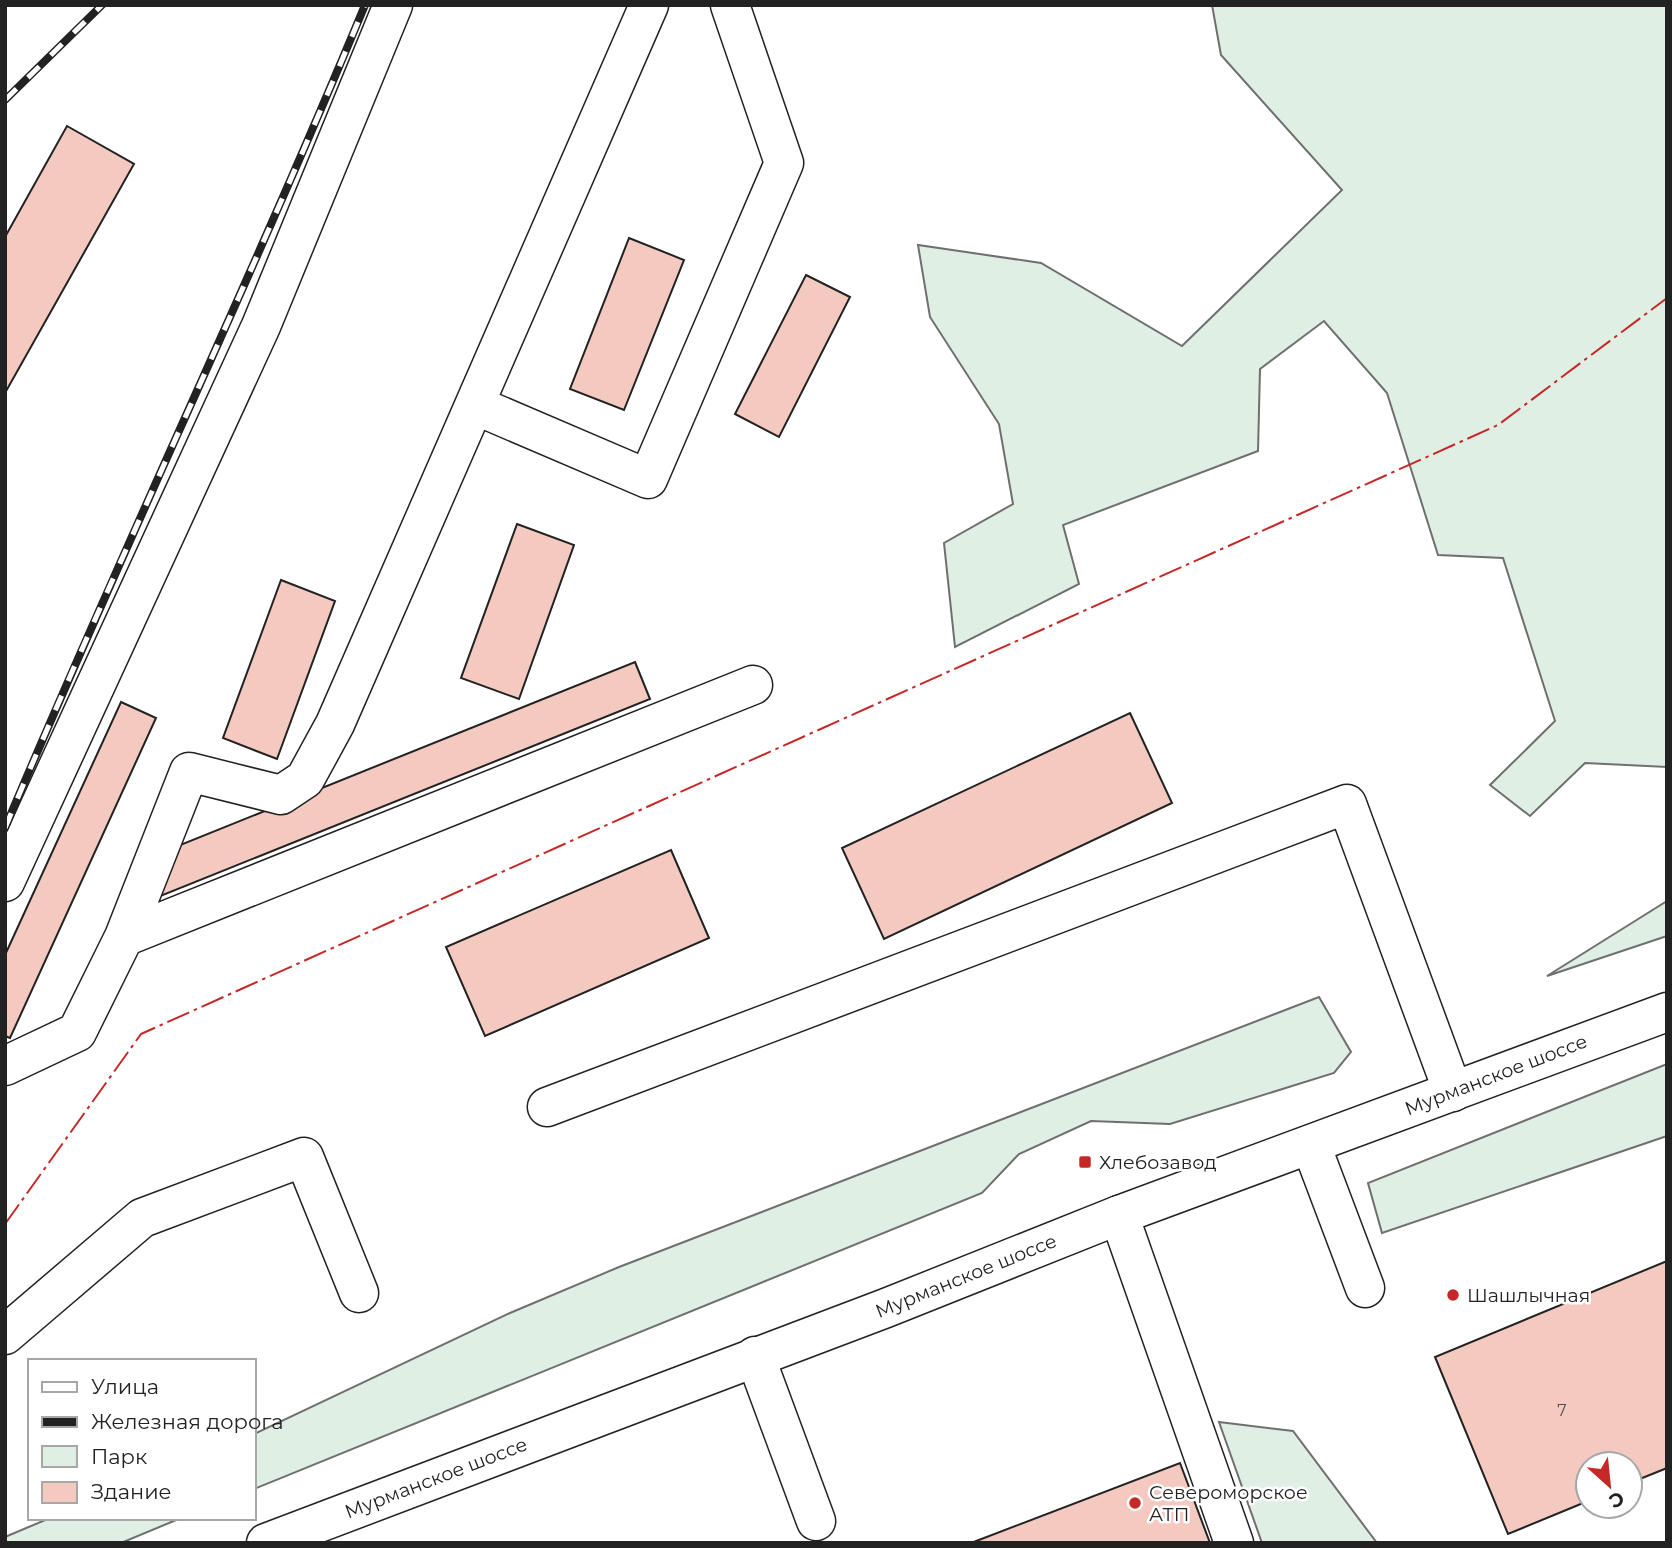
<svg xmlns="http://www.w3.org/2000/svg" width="1672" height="1548" viewBox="0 0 1672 1548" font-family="Montserrat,sans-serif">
<rect width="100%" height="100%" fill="#fff"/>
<path fill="#e0efe3" stroke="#6f6f6f" stroke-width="2" d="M1212 5H1667V767L1585 763 1530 816 1490 785 1555 721 1503 558 1438 555 1387 393 1324 321 1260 369 1258 451 1063 525 1079 584 955 647 944 543 1013 504 999 424 930 317 918 245 1041 263 1182 346 1342 190 1221 55Z
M1667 901V936L1547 976Z
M1319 997 1351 1052 1334 1073 1170 1124 1091 1121 1019 1154 982 1193 254 1489V1434L510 1313 619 1267Z
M1667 1064V1136L1382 1233 1368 1183Z
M1219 1422 1293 1431 1377 1543H1262Z
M50 1518H181L121 1543H5V1537Z"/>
<path fill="#f3c9c0" stroke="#222" stroke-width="2" d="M67 126 134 164 5 393V237Z
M629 238 684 260 624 410 570 389Z
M806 275 850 297 779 437 735 414Z
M517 524 574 545 519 699 461 678Z
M281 580 335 601 277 759 223 738Z
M635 662 650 699 148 901 133 864Z
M121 702 156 718 10 1038 5 1036V955Z
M1130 713 1172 803 884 939 842 848Z
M671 850 709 938 485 1036 446 947Z
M1667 1261V1468L1630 1483V1464H1588V1501L1508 1534 1435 1357Z
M1180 1463 1210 1543H971Z"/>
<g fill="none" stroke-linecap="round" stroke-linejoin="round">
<g stroke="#222" stroke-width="41">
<path id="minor" d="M475 405 648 479 784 163 730 5
M5 882 261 326 393 5
M124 937 189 772 281 795 305 779 335 724 649 5
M5 1066 77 1032 124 937 753 685
M547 1107 1347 804 1453 1092
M1311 1145 1365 1288
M1119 1215 1234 1543
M5 1335 142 1218 304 1157 359 1293
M755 1356 816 1521"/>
</g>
<g stroke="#222" stroke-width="41">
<path id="major" d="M266 1543 886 1308 1119 1215 1667 1012"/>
</g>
<use href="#minor" stroke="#fff" stroke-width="38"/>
<use href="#major" stroke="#fff" stroke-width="38"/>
<g stroke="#222" stroke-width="8">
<path id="rail" d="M5 100 102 5
M5 828C121 552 250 282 365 5"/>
</g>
<use href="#rail" stroke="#fff" stroke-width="5" stroke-dasharray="16" stroke-linecap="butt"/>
<path stroke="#c62828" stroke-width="2" stroke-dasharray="24 5 3.5 5" stroke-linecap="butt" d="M5 1224 141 1034 1498 425 1667 298"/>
</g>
<g fill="#c62828" stroke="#fff" stroke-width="2.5">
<rect x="1078" y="1155" width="14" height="14" rx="3.5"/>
<circle cx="1453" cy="1295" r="7"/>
<circle cx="1135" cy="1503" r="7"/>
</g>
<g text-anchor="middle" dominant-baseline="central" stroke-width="5" stroke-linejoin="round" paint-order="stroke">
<g font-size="16" fill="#564c4a">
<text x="1562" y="1410">7</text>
</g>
<g font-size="19" fill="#222" stroke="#fff">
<text transform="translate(1496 1075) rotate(-21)">Мурманское шоссе</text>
<text transform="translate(966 1276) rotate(-22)">Мурманское шоссе</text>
<text transform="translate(436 1478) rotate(-21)">Мурманское шоссе</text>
</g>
<g font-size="19" fill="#222" stroke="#fff" text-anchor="start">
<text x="1099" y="1162">Хлебозавод</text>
<text x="1467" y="1295">Шашлычная</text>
<text x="1149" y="1492">Североморское<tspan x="1149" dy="22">АТП</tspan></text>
</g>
</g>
<rect width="1672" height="1548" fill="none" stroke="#222222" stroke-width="14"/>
<rect x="28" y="1359" width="228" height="161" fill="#ffffff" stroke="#a7a7a7" stroke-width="2"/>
<rect x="42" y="1382" width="35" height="10" fill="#ffffff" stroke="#a7a7a7" stroke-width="2"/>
<text x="91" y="1394" font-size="21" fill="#222222">Улица</text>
<rect x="42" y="1417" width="35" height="10" fill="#222222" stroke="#a7a7a7" stroke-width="2"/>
<text x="91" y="1429" font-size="21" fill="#222222">Железная дорога</text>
<rect x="42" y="1446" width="35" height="21" fill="#e0efe3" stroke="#a7a7a7" stroke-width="2"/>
<text x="91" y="1464" font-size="21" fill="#222222">Парк</text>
<rect x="42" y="1482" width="35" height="21" fill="#f3c9c0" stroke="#a7a7a7" stroke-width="2"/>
<text x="91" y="1499" font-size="21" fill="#222222">Здание</text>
<g transform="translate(1609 1485) rotate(153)"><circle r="33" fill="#ffffff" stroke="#a7a7a7" stroke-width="2"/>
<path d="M0-5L12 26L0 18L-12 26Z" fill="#c62828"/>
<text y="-10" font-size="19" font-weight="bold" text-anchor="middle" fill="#222222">С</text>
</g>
</svg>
